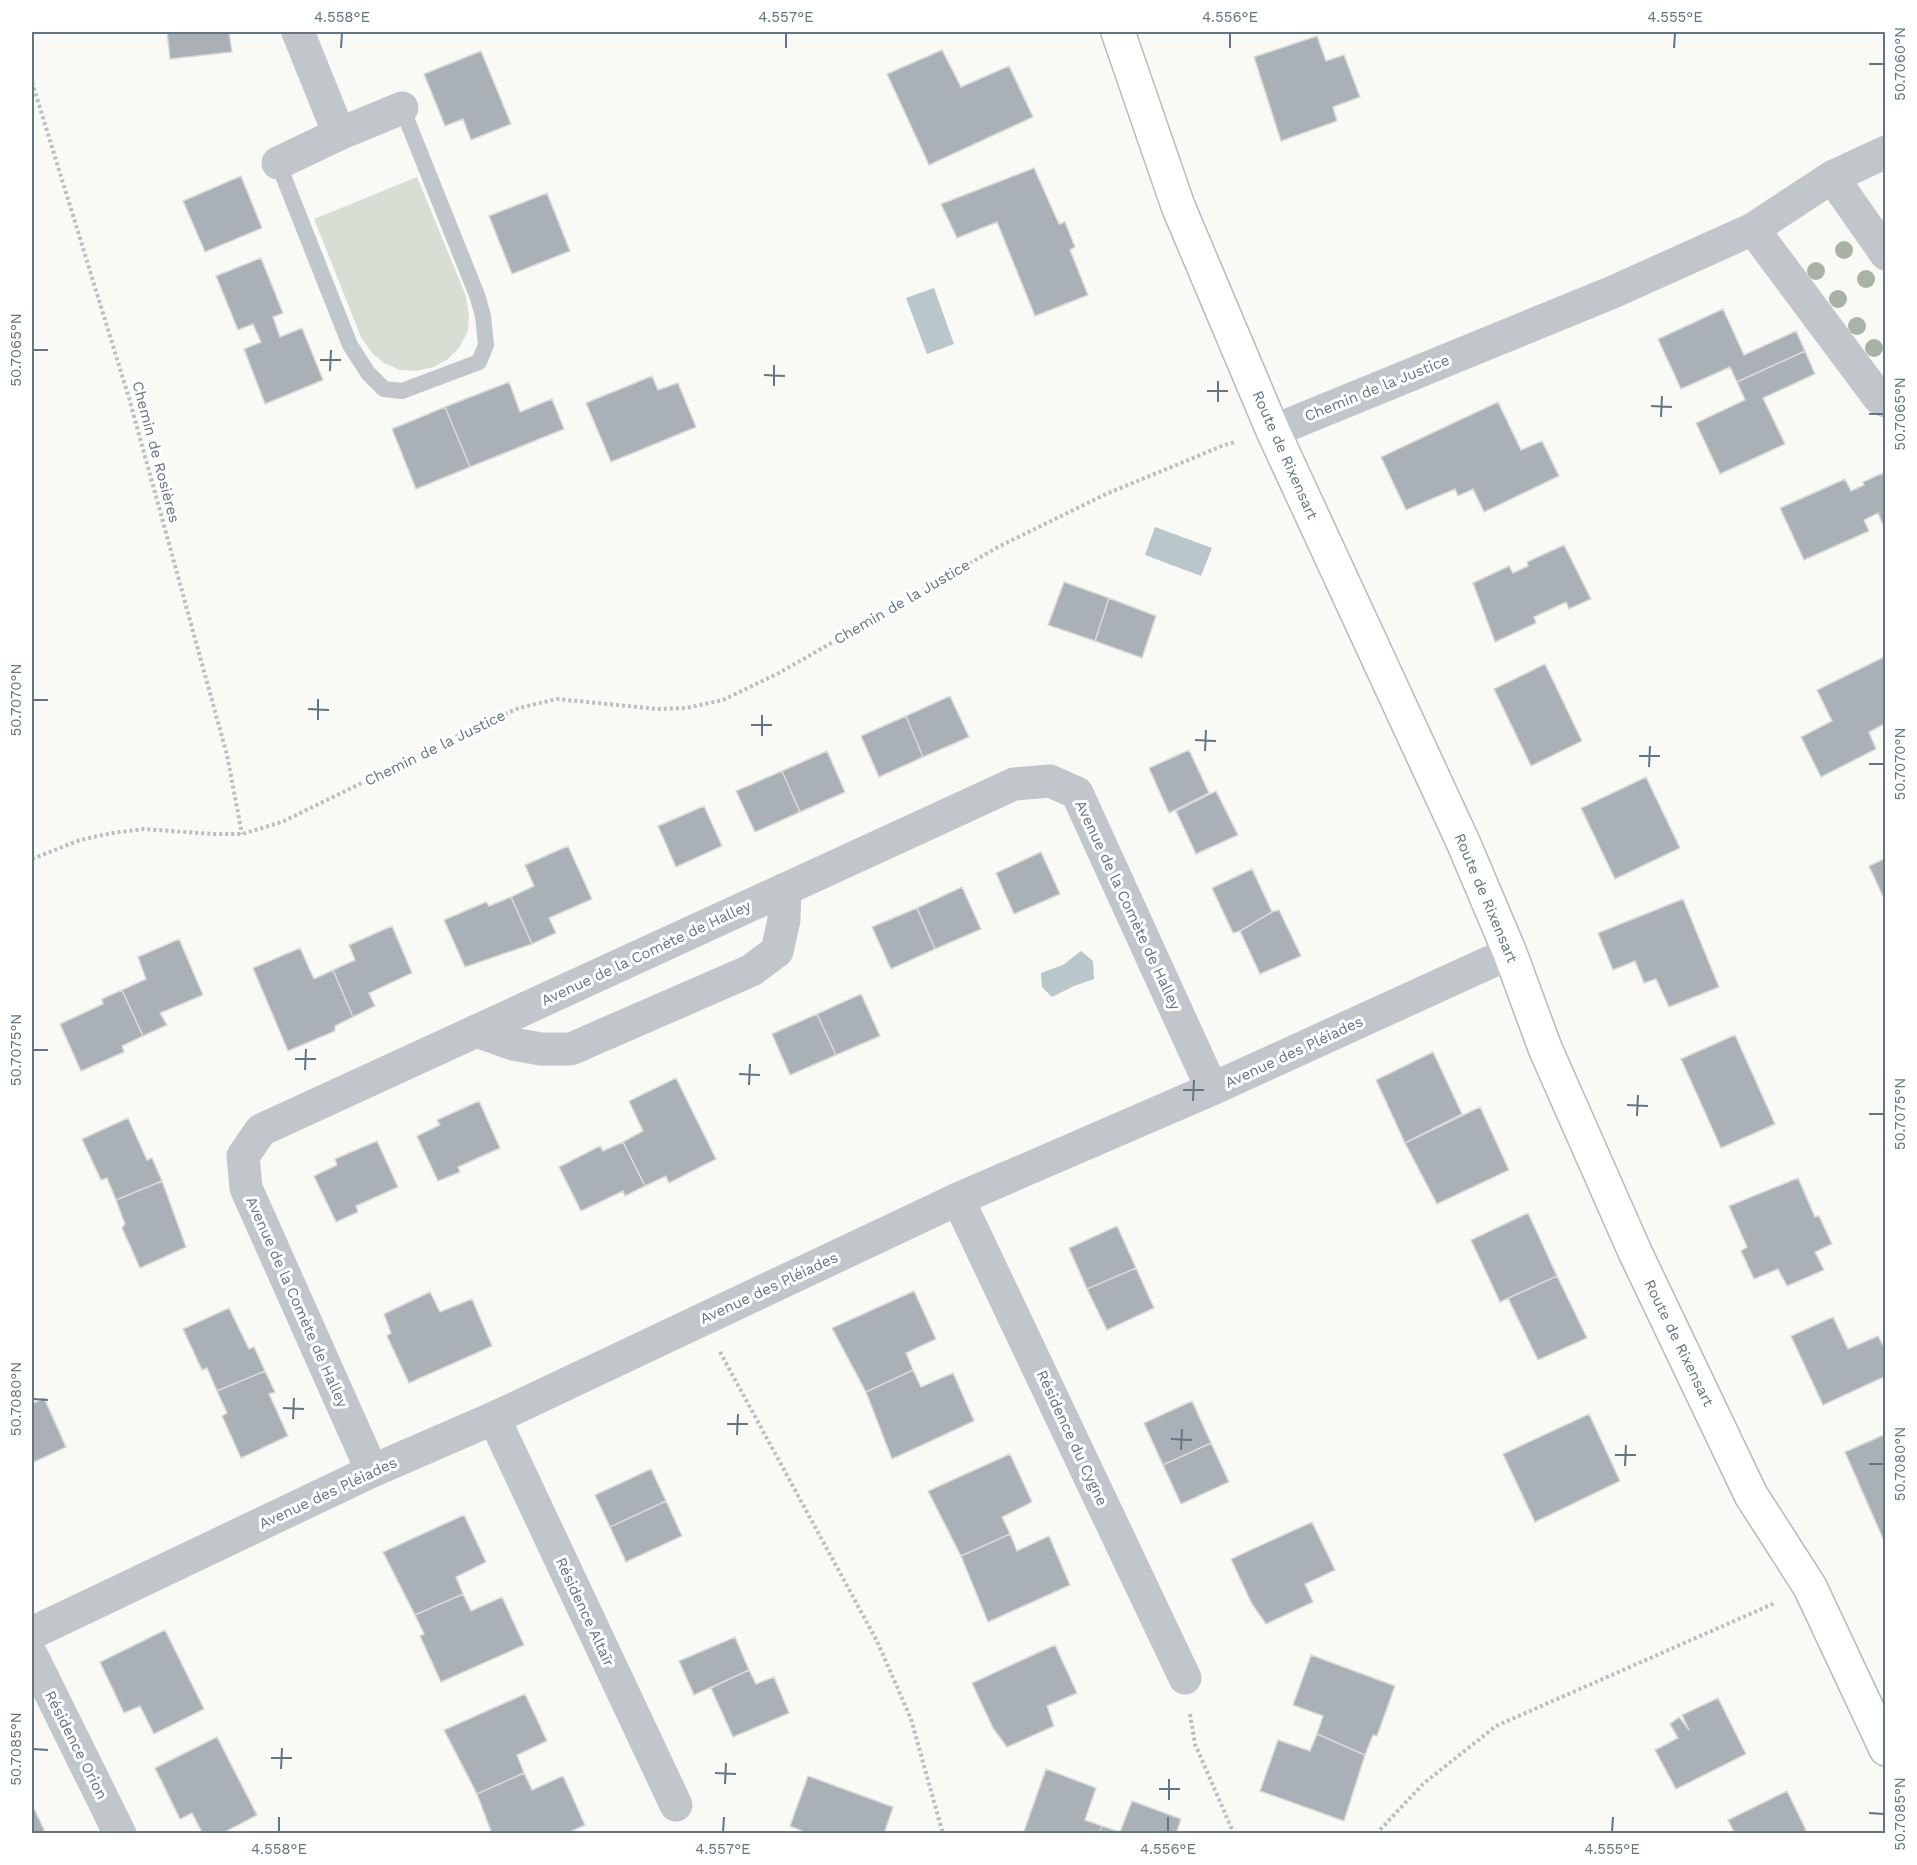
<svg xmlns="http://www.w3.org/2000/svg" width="1917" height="1865" viewBox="0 0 1917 1865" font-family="'Work Sans',sans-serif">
<rect width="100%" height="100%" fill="#f9f9f6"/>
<path fill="#d9ded5" d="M417 177 466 296 469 315 468 331 459 348 448 359 434 367 416 371 400 370 384 363 372 353 361 337 314 219Z"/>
<path fill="#b9c6ca" d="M934 288 954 344 927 354 906 298Z
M1155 527 1212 548 1201 576 1145 555Z
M1081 951 1093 961 1094 979 1074 986 1052 997 1042 987 1041 973 1063 965Z"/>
<path fill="#a9b1b7" stroke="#dadad8" stroke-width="1.5" d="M167 32H229L232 52 170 59Z
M1317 36 1326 61 1344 55 1360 97 1333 107 1337 121 1281 141 1254 57Z
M942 50 961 87 1009 66 1033 117 929 165 887 74Z
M481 51 511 124 471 140 463 119 445 126 424 74Z
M1034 168 1059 224 1065 222 1075 247 1070 250 1088 295 1035 316 997 222 957 238 941 204Z
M241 176 262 228 205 252 183 201Z
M547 193 570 251 512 274 489 216Z
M261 258 283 313 273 317 280 337 302 328 323 380 265 404 244 349 261 342 253 324 238 330 216 276Z
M1723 309 1744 355 1796 331 1805 351 1737 382 1730 367 1681 389 1658 339Z
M1805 351 1815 374 1763 398 1785 444 1720 474 1696 423 1745 400 1737 382Z
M652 376 658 390 678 383 696 427 611 462 586 403Z
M509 382 520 412 552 399 564 429 470 467 445 407Z
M1498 402 1521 450 1542 441 1559 476 1484 512 1473 489 1458 496 1455 489 1406 510 1381 457Z
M445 407 470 467 416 489 392 429Z
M1883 473 1886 478V524L1883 525 1878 513 1864 520 1869 531 1804 560 1780 508 1845 479 1851 491 1864 485 1863 482Z
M1564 545 1591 599 1569 609 1566 602 1534 617 1536 623 1495 642 1473 583 1509 566 1513 573 1528 566 1527 562Z
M1064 582 1109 598 1095 641 1048 625Z
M1109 598 1156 616 1142 658 1095 641Z
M1886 656V723L1869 732 1876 749 1821 777 1801 737 1832 721 1817 690Z
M1545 664 1582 741 1531 766 1494 689Z
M950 696 969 737 923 757 906 716Z
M906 716 923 757 879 777 861 736Z
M1189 750 1209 793 1169 813 1149 768Z
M827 751 845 792 800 812 782 771Z
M782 771 800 812 755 832 736 791Z
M1646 777 1680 848 1615 879 1581 808Z
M1216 791 1238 835 1196 854 1176 811Z
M704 806 722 846 676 867 658 826Z
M568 846 592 899 549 918 556 933 532 944 511 897 534 886 525 865Z
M1041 852 1060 894 1014 914 996 873Z
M1886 858V903L1869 866Z
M1252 869 1272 912 1240 931 1233 933 1212 888Z
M962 887 981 929 935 949 917 908Z
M511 897 532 944 465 967 444 920 486 902 489 906Z
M1683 899 1719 987 1669 1007 1656 979 1644 983 1635 961 1613 970 1598 933Z
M917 908 935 949 891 969 872 927Z
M1279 910 1301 956 1260 974 1240 931 1272 912Z
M392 926 412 973 369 993 375 1006 353 1017 333 970 355 960 349 945Z
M179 939 203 995 160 1013 167 1025 143 1036 122 990 146 979 138 957Z
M300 948 314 979 333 970 353 1017 335 1026V1031L288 1051 253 968Z
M122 990 143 1036 122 1046 124 1052 81 1071 60 1024 103 1004 102 999Z
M861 994 880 1036 836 1055 817 1014Z
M817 1014 836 1055 790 1075 772 1034Z
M1735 1035 1775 1124 1721 1148 1681 1059Z
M1433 1052 1462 1114 1405 1143 1376 1080Z
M676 1078 716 1159 669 1183 666 1176 645 1186 623 1142 643 1131 629 1101Z
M479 1101 500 1148 458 1167 460 1172 438 1181 417 1136 440 1125 437 1120Z
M1480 1107 1509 1170 1437 1204 1405 1143Z
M128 1118 147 1160 152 1158 162 1181 116 1200 107 1178 101 1180 82 1139Z
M377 1141 398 1187 356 1206 358 1212 336 1222 314 1176 337 1165 335 1159Z
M623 1142 645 1186 625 1196 623 1191 581 1211 559 1167 600 1146 603 1151Z
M1798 1178 1815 1217 1819 1216 1832 1244 1815 1252 1824 1270 1787 1286 1778 1269 1754 1279 1741 1251 1747 1247 1729 1206Z
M162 1181 186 1247 140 1268 122 1228 125 1224 116 1200Z
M1528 1213 1557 1276 1500 1302 1471 1240Z
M1117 1226 1136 1268 1087 1289 1069 1248Z
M1136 1268 1154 1308 1107 1330 1087 1289Z
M1557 1276 1587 1338 1538 1360 1508 1298Z
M914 1291 936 1339 906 1353 913 1370 866 1392 832 1328Z
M430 1292 440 1312 472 1299 492 1346 409 1383 387 1336 391 1333 384 1314Z
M229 1308 249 1349 254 1347 265 1371 217 1391 207 1368 202 1370 183 1329Z
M1833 1317 1848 1349 1878 1336 1886 1351V1376L1823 1405 1791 1336Z
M913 1370 921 1387 953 1373 974 1421 892 1459 866 1392Z
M265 1371 275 1392 269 1394 288 1436 241 1458 222 1416 227 1413 217 1391Z
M44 1398 66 1447 32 1463V1404Z
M1192 1401 1211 1443 1163 1465 1144 1423Z
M1589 1414 1620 1481 1535 1522 1503 1454Z
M1886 1434V1540L1884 1541 1845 1452Z
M1211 1443 1229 1482 1181 1504 1163 1465Z
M1010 1454 1032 1502 1002 1517 1010 1534 961 1556 928 1491Z
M651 1469 666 1501 610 1527 595 1495Z
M666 1501 682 1536 626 1562 610 1527Z
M464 1515 486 1562 456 1577 463 1594 415 1615 383 1552Z
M1312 1522 1335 1570 1305 1584 1313 1602 1266 1624 1252 1604 1231 1559Z
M1010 1534 1017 1551 1049 1536 1070 1585 988 1622 961 1556Z
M463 1594 471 1611 502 1597 524 1645 441 1682 420 1636 424 1634 415 1615Z
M165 1630 204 1709 154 1734 140 1706 124 1713 100 1662Z
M735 1637 749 1670 694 1695 679 1661Z
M1055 1645 1077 1693 1047 1706 1054 1726 1007 1747 993 1728 972 1683Z
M1311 1655 1395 1686 1377 1736 1373 1735 1365 1755 1317 1734 1323 1716 1293 1705Z
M749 1670 756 1684 774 1677 789 1713 733 1737 711 1688Z
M525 1694 547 1741 517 1755 524 1773 477 1794 444 1730Z
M1718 1698 1746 1754 1676 1789 1655 1750 1678 1738 1670 1724 1679 1717 1689 1730 1682 1715Z
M1317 1734 1365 1755 1344 1821 1260 1791 1278 1740 1310 1751Z
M217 1737 257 1815 221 1834H203L192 1813 180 1819 155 1768Z
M1046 1769 1096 1788 1085 1820 1102 1826 1099 1834H1023Z
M524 1773 532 1790 563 1776 585 1825 565 1834H492L477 1794Z
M808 1776 893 1807 884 1834H809L790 1826Z
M1787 1791 1806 1830 1802 1834H1735L1728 1820Z
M1132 1801 1181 1819 1176 1834H1099L1102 1826 1120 1832Z
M32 1804 46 1834H32Z"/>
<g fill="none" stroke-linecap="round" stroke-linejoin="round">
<g stroke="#b4babe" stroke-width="36">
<path id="secondary" d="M1118 32 1178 206 1273 431 1463 842 1510 953 1545 1048 1635 1252 1751 1495 1810 1587 1886 1749"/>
</g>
<path stroke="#bbbfc1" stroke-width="4" stroke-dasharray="3 3" stroke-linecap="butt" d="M32 82 129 398 227 755 242 834
M32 859 80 840 112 833 144 829 213 834H242L282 822 470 730 519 708 557 699 658 709 686 708 723 700 779 673 998 547 1106 494 1222 446 1235 442
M720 1352 877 1641 911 1719 943 1834
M1190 1714 1195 1744 1234 1834
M1376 1834 1424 1783 1496 1726 1775 1603"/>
<path stroke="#c1c6ca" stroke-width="16" d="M278 163 350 345 368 373 384 389 402 391 479 362 486 345 483 316 477 295 402 108"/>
<path stroke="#c1c6ca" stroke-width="33" d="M298 32 339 134
M278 163 339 134 402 108
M1832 177 1886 254
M1753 229 1879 398 1886 401
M1273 431 1613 292 1753 229 1832 177 1886 152
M476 1031 513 1044 541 1049H571L752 970 777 951 784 920 785 889
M958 1199 1185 1678
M494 1418 676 1805
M372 1471 246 1188 243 1156 261 1130 1014 784 1050 781 1077 793 1212 1089
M32 1633 372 1471 494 1418 958 1199 1212 1089 1510 953
M32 1656 120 1834"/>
<use href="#secondary" stroke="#fff" stroke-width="33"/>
</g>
<g fill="#a9b3a5">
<circle cx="1844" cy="250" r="9"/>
<circle cx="1816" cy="271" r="9"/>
<circle cx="1866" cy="279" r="9"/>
<circle cx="1838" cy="299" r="9"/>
<circle cx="1857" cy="326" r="9"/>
<circle cx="1874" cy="348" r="9"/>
</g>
<path fill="none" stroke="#637581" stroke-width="2" d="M341 48 342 33M786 48V33M1230 48V33M1674 48 1675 33M1869 64H1884M33 350H48M320 360H341M330 371 331 350M764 375 785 376M774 386V365M1207 391H1228M1218 402V381M1651 406 1672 407M1869 414H1884M1661 417 1662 396M33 700H48M308 709 329 710M318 720V699M751 725H772M762 736V715M1195 740 1216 741M1205 751 1206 730M1639 756H1660M1869 764H1884M1649 767 1650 746M33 1050H48M295 1059H316M305 1070 306 1049M739 1074 760 1075M749 1085 750 1064M1183 1090H1204M1193 1101 1194 1080M1627 1105 1648 1106M1869 1114H1884M1637 1116 1638 1095M33 1399 48 1400M283 1408 304 1409M293 1419 294 1398M727 1424H748M737 1435 738 1414M1171 1439 1192 1440M1181 1450 1182 1429M1615 1455H1636M1869 1464H1884M1625 1466 1626 1445M33 1749 48 1750M271 1758H292M281 1769 282 1748M715 1773 736 1774M725 1784 726 1763M1159 1789H1180M1169 1800V1779M1869 1813 1884 1814M279 1832V1817M723 1832 724 1817M1168 1832V1817M1612 1832 1613 1817"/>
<g text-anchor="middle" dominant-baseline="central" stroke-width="6" stroke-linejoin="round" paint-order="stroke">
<g font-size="15" fill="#637581" stroke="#fff">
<text transform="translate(1377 388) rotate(-22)">Chemin de la Justice</text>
<text transform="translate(156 452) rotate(75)">Chemin de Rosières</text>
<text transform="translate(1285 455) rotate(66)">Route de Rixensart</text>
<text transform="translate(902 602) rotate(-30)">Chemin de la Justice</text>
<text transform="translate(435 748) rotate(-26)">Chemin de la Justice</text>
<text transform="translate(1486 898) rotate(67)">Route de Rixensart</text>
<text transform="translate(1128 905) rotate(65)">Avenue de la Comète de Halley</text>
<text transform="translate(646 953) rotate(-25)">Avenue de la Comète de Halley</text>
<text transform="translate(1294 1052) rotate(-25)">Avenue des Pléiades</text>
<text transform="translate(769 1288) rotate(-25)">Avenue des Pléiades</text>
<text transform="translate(297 1302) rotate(66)">Avenue de la Comète de Halley</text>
<text transform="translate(1679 1343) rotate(64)">Route de Rixensart</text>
<text transform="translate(1072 1438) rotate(65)">Résidence du Cygne</text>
<text transform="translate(328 1493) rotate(-25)">Avenue des Pléiades</text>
<text transform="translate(585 1612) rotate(65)">Résidence Altaïr</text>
<text transform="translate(76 1745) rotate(63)">Résidence Orion</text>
</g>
</g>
<rect width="1917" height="1865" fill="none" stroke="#ffffff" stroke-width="66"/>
<rect x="33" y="33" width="1851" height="1799" fill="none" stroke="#637581" stroke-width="2"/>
<g font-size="15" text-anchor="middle" fill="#637581">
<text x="342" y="22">4.558°E</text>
<text x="786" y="22">4.557°E</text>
<text x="1230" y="22">4.556°E</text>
<text x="1675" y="22">4.555°E</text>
<text transform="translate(1900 64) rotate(-90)" y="5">50.7060°N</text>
<text transform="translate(16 350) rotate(-90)" y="5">50.7065°N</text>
<text transform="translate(1900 414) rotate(-90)" y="5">50.7065°N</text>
<text transform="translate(16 700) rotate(-90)" y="5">50.7070°N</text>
<text transform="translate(1900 764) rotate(-90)" y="5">50.7070°N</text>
<text transform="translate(16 1050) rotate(-90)" y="5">50.7075°N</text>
<text transform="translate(1900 1114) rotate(-90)" y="5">50.7075°N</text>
<text transform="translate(16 1399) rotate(-90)" y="5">50.7080°N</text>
<text transform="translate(1900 1464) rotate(-90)" y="5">50.7080°N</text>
<text transform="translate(16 1749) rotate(-90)" y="5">50.7085°N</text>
<text transform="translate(1900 1814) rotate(-90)" y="5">50.7085°N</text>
<text x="279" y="1854">4.558°E</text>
<text x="723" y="1854">4.557°E</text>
<text x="1168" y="1854">4.556°E</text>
<text x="1612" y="1854">4.555°E</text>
</g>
</svg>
